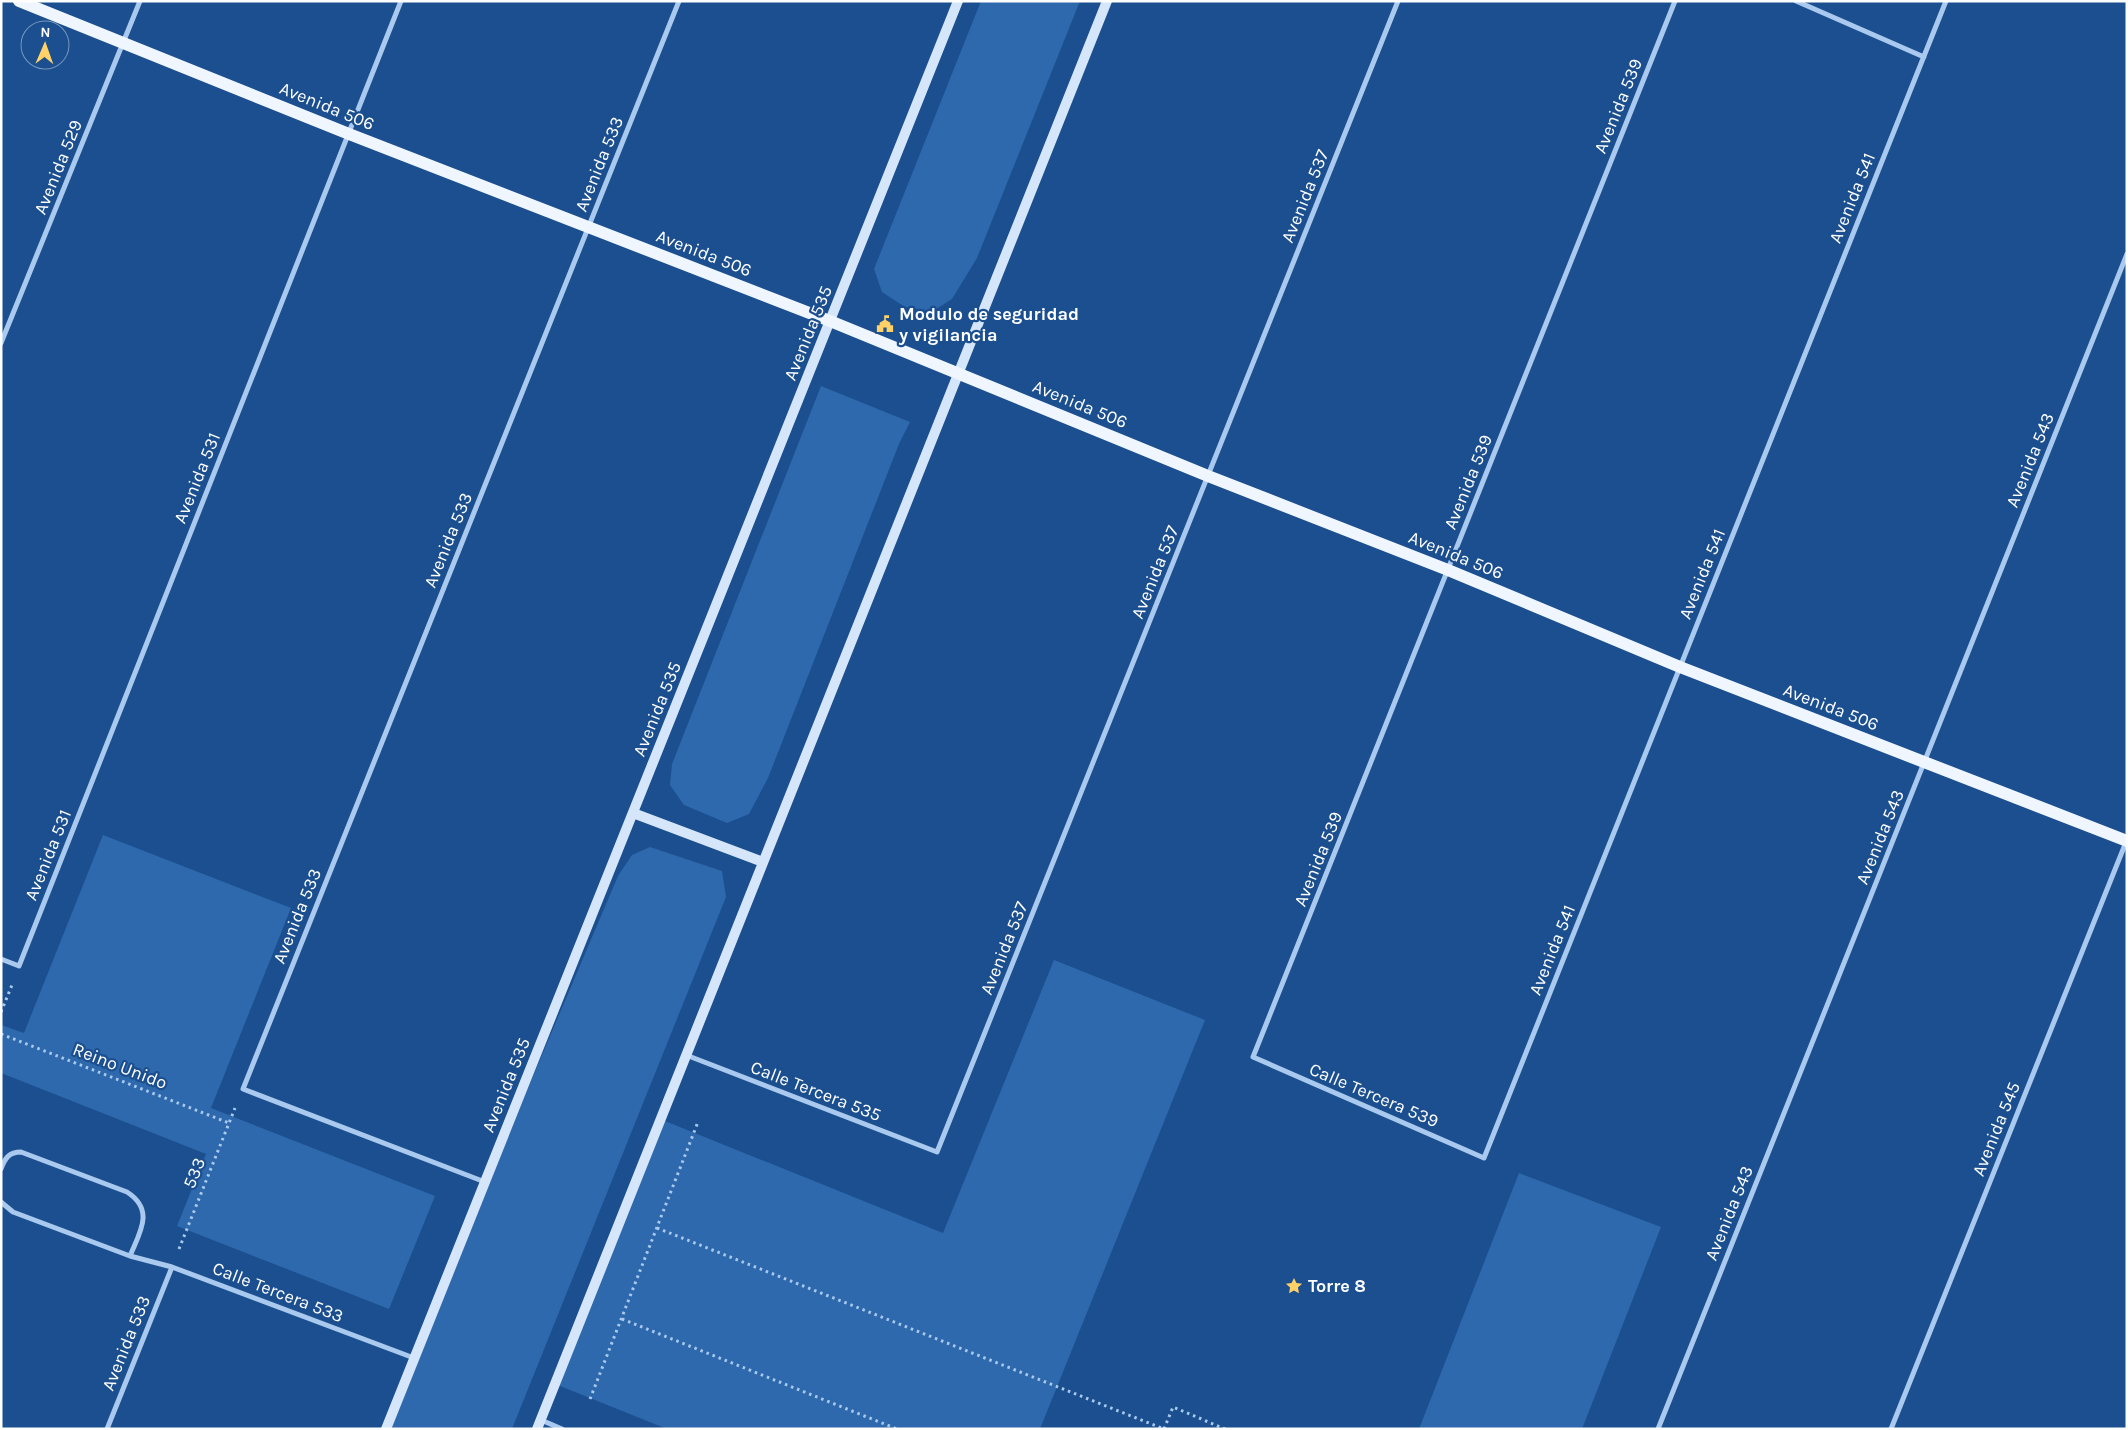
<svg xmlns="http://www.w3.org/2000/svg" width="2128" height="1430" viewBox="0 0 2128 1430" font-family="Karla,sans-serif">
<rect width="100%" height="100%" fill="#1b4f8f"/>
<path fill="#2e69ad" d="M981 1H1080L977 258 952 299 933 311 905 307 882 292 874 269Z
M821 386 910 422 899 444 768 778 749 814 727 823 684 805 670 785 672 764Z
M103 835 291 908 211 1108 435 1196 389 1309 177 1226 206 1154 1 1073V1025L24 1033Z
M650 847 722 871 726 897 512 1429H390L424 1333 618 876 632 855Z
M1054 960 1205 1020 1040 1429H667L555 1384 660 1119 943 1233Z
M1519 1173 1661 1227 1582 1429H1419Z"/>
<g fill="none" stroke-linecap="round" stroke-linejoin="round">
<path stroke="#a9c9ee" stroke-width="3" stroke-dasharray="2.5 4" stroke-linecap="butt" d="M1 1012 12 985
M1 1034 229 1123
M657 1228 1164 1429
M179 1249 235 1108
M622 1319 897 1429
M590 1399 698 1122
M1164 1429 1173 1407 1225 1429"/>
<path stroke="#a9c9ee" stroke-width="5" d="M1675 1 1253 1057 1484 1158 1946 1
M1796 1 1924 57
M1 343 140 1
M1 959 19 966 401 1
M686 1055 937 1152 1398 1
M1 1169C5 1158 9 1152 21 1152L127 1192C155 1210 140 1232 130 1256L172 1267 414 1358
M485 1182 243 1089 679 1
M1 1202 13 1212 130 1256
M541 1420 562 1429
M107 1429 172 1267
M1658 1429 2127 254
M1891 1429 2126 842"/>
<path stroke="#d6e6fa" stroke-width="10" d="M633 813 763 862
M386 1429 958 1
M537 1429 1107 1"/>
<path stroke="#f0f6ff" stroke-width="12" d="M19 1 349 134 830 321 1208 476 1448 570 1680 667 2127 841"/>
</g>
<defs>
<g id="civic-bare" transform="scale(1.35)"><path d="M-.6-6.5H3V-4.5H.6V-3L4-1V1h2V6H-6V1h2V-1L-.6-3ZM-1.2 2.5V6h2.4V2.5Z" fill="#ffd166" stroke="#1b4f8f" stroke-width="2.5" paint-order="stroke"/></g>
<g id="sight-bare" transform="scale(1.35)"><path d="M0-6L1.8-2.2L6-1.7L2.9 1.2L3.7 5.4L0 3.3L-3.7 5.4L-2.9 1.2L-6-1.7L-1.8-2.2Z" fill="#ffd166" stroke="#1b4f8f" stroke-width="2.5" paint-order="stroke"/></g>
</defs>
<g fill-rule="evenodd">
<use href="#civic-bare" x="885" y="324"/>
<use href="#sight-bare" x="1294" y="1286"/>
</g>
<g text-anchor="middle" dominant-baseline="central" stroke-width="4.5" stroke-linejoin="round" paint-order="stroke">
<g font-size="18" fill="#fff" stroke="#1b4f8f">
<text transform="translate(327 106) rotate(22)">Avenida 506</text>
<text transform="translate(1618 106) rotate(-68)">Avenida 539</text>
<text transform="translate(599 164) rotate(-68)">Avenida 533</text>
<text transform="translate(58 167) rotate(-68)">Avenida 529</text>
<text transform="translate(1305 196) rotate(-68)">Avenida 537</text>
<text transform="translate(1852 198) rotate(-68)">Avenida 541</text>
<text transform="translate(704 253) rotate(21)">Avenida 506</text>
<text transform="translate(808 333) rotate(-68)">Avenida 535</text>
<text transform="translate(1080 404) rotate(22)">Avenida 506</text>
<text transform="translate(2030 460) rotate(-68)">Avenida 543</text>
<text transform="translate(197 478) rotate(-68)">Avenida 531</text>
<text transform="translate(1468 482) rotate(-68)">Avenida 539</text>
<text transform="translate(448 540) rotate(-68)">Avenida 533</text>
<text transform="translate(1456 555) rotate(22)">Avenida 506</text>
<text transform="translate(1155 572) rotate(-68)">Avenida 537</text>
<text transform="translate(1702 574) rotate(-68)">Avenida 541</text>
<text transform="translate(1831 707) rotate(21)">Avenida 506</text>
<text transform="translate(657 709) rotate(-68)">Avenida 535</text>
<text transform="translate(1880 837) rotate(-68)">Avenida 543</text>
<text transform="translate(48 855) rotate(-68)">Avenida 531</text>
<text transform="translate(1318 859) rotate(-68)">Avenida 539</text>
<text transform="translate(297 916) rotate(-68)">Avenida 533</text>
<text transform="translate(1004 948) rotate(-68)">Avenida 537</text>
<text transform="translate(1552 950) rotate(-68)">Avenida 541</text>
<text transform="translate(120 1066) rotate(21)">Reino Unido</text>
<text transform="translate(506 1085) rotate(-68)">Avenida 535</text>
<text transform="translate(816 1091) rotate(21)">Calle Tercera 535</text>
<text transform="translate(1374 1095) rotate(23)">Calle Tercera 539</text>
<text transform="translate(1996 1129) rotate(-68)">Avenida 545</text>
<text transform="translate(194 1173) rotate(-68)">533</text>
<text transform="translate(1729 1213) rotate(-68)">Avenida 543</text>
<text transform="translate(278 1292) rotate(21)">Calle Tercera 533</text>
<text transform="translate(126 1343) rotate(-68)">Avenida 533</text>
</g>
<g font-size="18" font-weight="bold" fill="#fff" stroke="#1b4f8f" text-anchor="start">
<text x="899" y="314">Modulo de seguridad<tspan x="899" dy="21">y vigilancia</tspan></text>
<text x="1308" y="1286">Torre 8</text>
</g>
</g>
<rect width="2128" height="1430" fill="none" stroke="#ffffff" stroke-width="5"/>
<g transform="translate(45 45) rotate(2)"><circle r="24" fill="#1b4f8f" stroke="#7695bc"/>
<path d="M0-4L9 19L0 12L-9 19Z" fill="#ffd166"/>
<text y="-8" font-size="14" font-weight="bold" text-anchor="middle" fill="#ffffff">N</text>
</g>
</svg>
